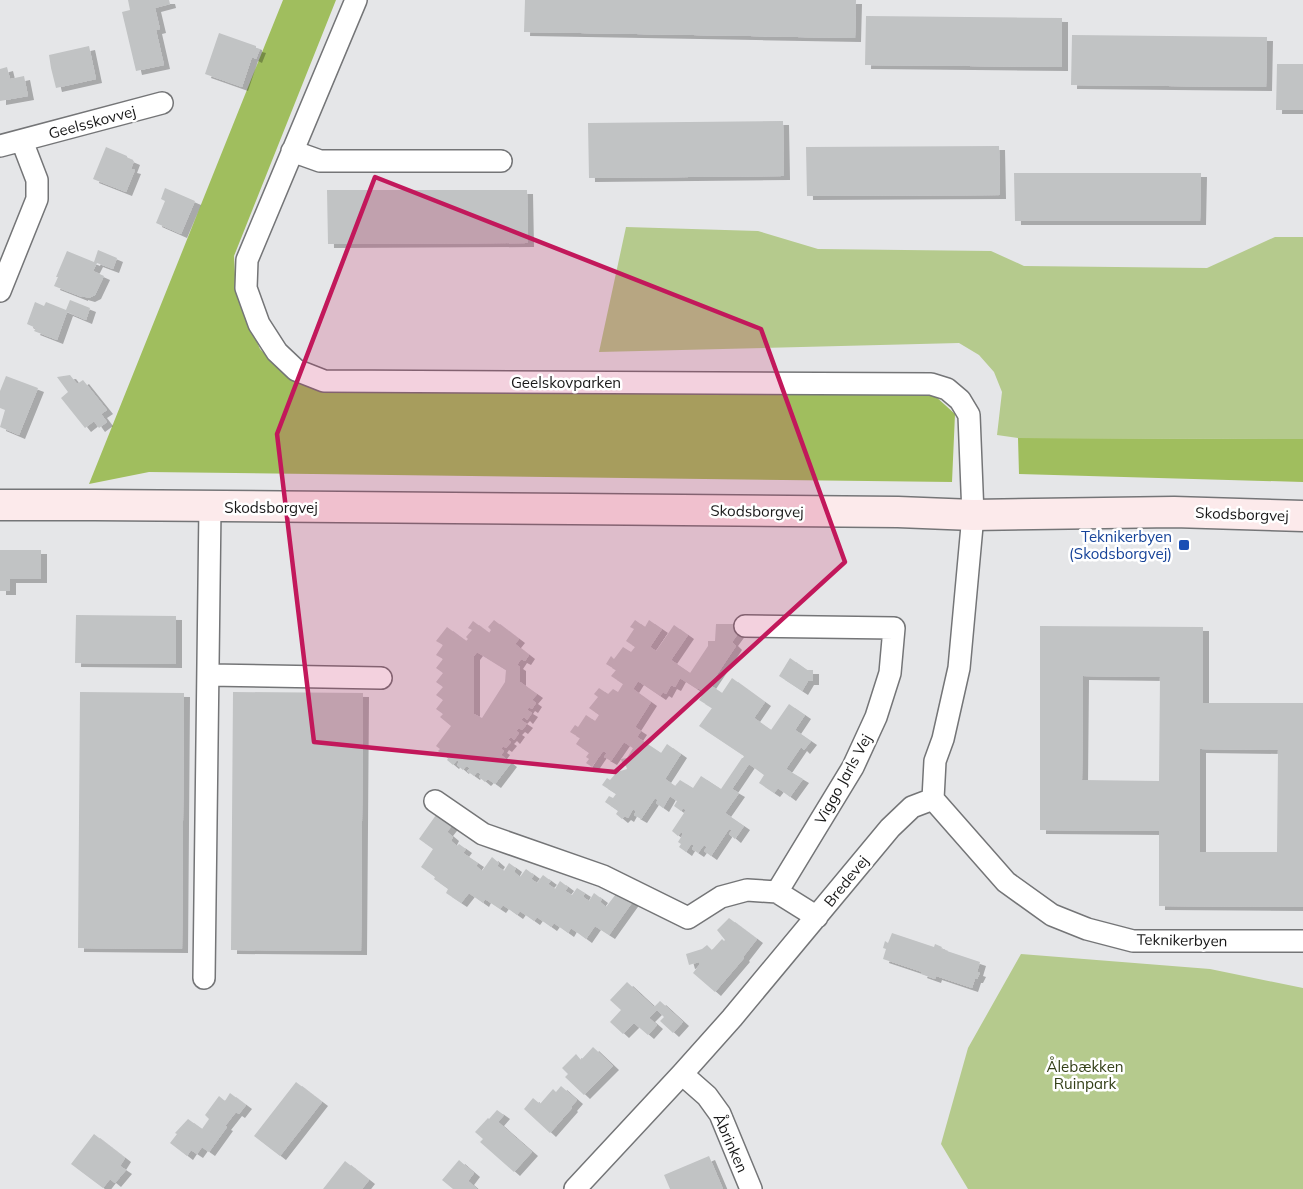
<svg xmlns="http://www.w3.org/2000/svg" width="1303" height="1189" viewBox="0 0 1303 1189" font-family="Mulish,sans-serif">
<defs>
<filter id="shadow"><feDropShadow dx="6" dy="4" stdDeviation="0" flood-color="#0004"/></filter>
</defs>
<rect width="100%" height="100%" fill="#e5e6e8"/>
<path fill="#b5ca8d" d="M626 227 758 231 818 249 991 251 1024 266 1207 268 1275 237H1303V439L1018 438 997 435 1002 392 994 372 979 355 959 343 599 352Z
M1021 954 1210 969 1303 988V1189H968L941 1144 968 1048Z"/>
<path fill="#a0be5e" d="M283 0H336L234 256 236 293 260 349 288 377 320 389 934 395 955 414 952 482 149 472 89 484Z
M1018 438 1303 439V482L1019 474Z"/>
<path fill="#c1c3c4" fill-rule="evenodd" filter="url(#shadow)" d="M128 0H169L170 4 155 8 160 29 156 30 164 65 136 71 122 12 130 10Z
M525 0H856L855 38 524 32Z
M866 16 1062 18V67L865 65Z
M219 33 256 46V48L260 49 256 59 252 57 242 87 205 74Z
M1072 35 1267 37 1266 87 1071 85Z
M89 46 96 79 56 88 51 68 49 55Z
M1277 64H1303V110H1276Z
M7 67 10 79 24 76 28 96 0 101V69Z
M783 121 784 176 589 178 588 123Z
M999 146 1000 195 807 196 806 147Z
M106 147 127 156V158L134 161 131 169 135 170 126 192 93 179Z
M1014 173H1201L1200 221H1015Z
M165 188 195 201 181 234 156 223 165 201 161 199Z
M327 190H527L528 243 328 244Z
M98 250 117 258 113 269 97 263 93 271 104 276 95 295 89 298 82 296V297L54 286 58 277H56L67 251 94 262Z
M70 300 90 308 86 320 67 312 57 340 34 331 36 328 27 324 35 302 44 306 46 302 66 310Z
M70 375 77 384 83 380 107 410 101 414 107 422 99 428 94 421 85 428 61 398 68 392 57 377Z
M6 376 38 388 19 435 0 427 5 410 0 408V391Z
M0 550H41V579H10V591H0Z
M76 615 176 616V664L75 663Z
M494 620 519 639 515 644 529 655 525 661 521 659 517 665 520 667V682L537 694 532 700 536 703 532 709 529 707 527 710 532 713 527 720 524 717 521 720 527 724 522 730 519 728 516 731 519 733 514 740 511 737 508 740 511 742 506 748 503 746 501 749 504 751 501 755 511 763 495 784 488 779 485 782 479 777 481 774 477 772 474 776 467 771 470 768 466 766 463 770 457 765 459 762 457 760 453 765 447 760 449 757 446 754 444 756 438 751 440 749 436 746 451 726 440 717 443 714 436 709 443 700 436 695 443 687 436 682 443 673 436 668 443 659 436 655 443 645 436 641 447 627 466 641 468 639 466 637 472 630 468 628 473 621 489 633 491 630 488 627ZM477 652 506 670 505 682 482 718 474 714V656Z
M635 620 645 627 649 620 662 629 650 647 656 651 674 625 688 635 671 660 690 673 708 646V641H715L716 624H740V631L732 642 736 646 710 685 722 693 732 678 765 702 754 718 771 730 789 704 805 715 795 730 811 741 804 750 801 747 786 769 803 779 790 797 778 788 774 793 759 783 764 775 749 764 732 789 739 793 725 813 744 826 735 839 729 834 732 830 729 829 711 856 704 851 707 847 704 845 698 853 692 849 694 845 691 844 686 852 679 847 681 844 678 842 683 834 681 832 678 836 672 831 686 810 683 808 681 811 674 806 677 801 670 796 663 808 656 803 658 800 655 798 641 819 634 815 636 811 633 809 628 818 625 816 622 819 616 814 618 811 605 802 609 796 613 798 616 794 602 785 607 778 610 780 617 772 627 769 626 766H623L621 759 627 758 633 748 624 742 611 761 604 757 607 753 603 751 592 767 586 763 589 759 586 757 589 753 576 744 580 738 570 732 575 725 578 727 586 715 595 721 599 715 589 708 598 697 594 694 599 688 608 694 613 689 618 692 623 684 611 676 616 670 606 664 611 656 614 659 623 647 631 652 635 647 626 641 634 629 630 627ZM680 678 697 689 698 688 704 692 699 700 712 708 699 726 744 756 743 758H742L721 789 701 776 693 788 680 780 675 786 665 779 681 754 667 744 661 753 637 737 641 731 635 727 651 702 633 689 638 681 660 696 663 692 666 694 671 685 675 687Z
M1040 626 1203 627V703H1303V907L1159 906V831L1040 830ZM1083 676 1160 677 1159 781 1082 780ZM1200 749 1278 750 1277 852H1200Z
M790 658 807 670H813V681H808L802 691 779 676Z
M80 692 184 693 182 949 78 948Z
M233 692 363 693 361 951 231 950Z
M441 808 454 823 447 832 453 837 451 841 457 846 459 844 466 849 463 853 478 863 476 866 482 871 492 857 499 863 497 866 504 871 509 863 516 868 514 872 520 877 526 869 534 875 531 879 537 883 543 875 551 881 548 884 555 889 560 881 568 887 565 891 572 895 577 888 585 893 583 897 589 901 594 893 602 899 600 902 606 907 616 894 623 899 626 895 634 900 609 935 595 926 586 939 571 928 568 933 554 923 551 927 537 917 534 921 520 911 517 915 503 905 500 909 485 899 483 903 469 893 461 903 446 893 448 889 434 879 435 877 421 867 433 849 419 839Z
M729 918 757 939 743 957 744 958 715 992 693 973 700 964 699 962 689 965 686 954 702 949 707 945 712 950 722 939 724 941 725 940 717 930Z
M892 933 934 947 935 944 942 947 941 949 980 962 977 972 980 973 977 979H975L972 988 936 976 935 979 921 974 922 972 883 959 886 949 883 948 885 941 888 943Z
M627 982 654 1007 660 1001 683 1022 673 1033 660 1021 664 1017 657 1010 649 1018 657 1025 648 1035 634 1023 623 1034 610 1022 621 1010 610 1000Z
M593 1047 613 1066 584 1095 565 1077 568 1074 562 1068 576 1054 581 1060Z
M296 1082 322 1102 280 1156 254 1136Z
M561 1086 577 1100 571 1107 572 1108 550 1133 524 1109 533 1098 540 1104 553 1089 556 1092Z
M230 1093 246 1105 239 1114 236 1112 225 1126 227 1127 209 1152 202 1147 197 1154 191 1150 187 1156 170 1143 177 1134 175 1133 188 1119 202 1129 209 1119 205 1115 219 1096 225 1101Z
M497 1110 504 1115 498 1122 532 1152 514 1172 480 1142 483 1139 475 1132 488 1118 489 1119Z
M94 1134 125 1158 120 1166 126 1170 115 1183 110 1179 103 1188 71 1164Z
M709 1156 723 1189H670L664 1175Z
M459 1160 474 1173 468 1181 477 1189H453L442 1180Z
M345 1161 369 1180 362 1189H323Z"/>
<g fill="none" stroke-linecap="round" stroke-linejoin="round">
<g stroke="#747577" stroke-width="24">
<path id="street" d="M356 0 247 260 246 288 259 324 277 352 296 370 324 381 931 384 947 389 960 400 969 415 973 515 959 668 943 739 935 761 933 799
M0 146 162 103
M292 151 320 161H501
M0 291 37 199V180L22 141
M745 626 894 628 890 673 876 717 853 767 777 892
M208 675 381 678
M933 799 1006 882 1052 915 1087 929 1133 941H1303
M435 801 483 834 603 876 688 918 721 897 747 890 777 892 817 917
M204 978 210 507
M682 1074 707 1096 720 1114 751 1189
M575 1189 682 1074 732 1018 890 828 912 807 933 799"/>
</g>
<g stroke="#747577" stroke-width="33">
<path id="secondary" d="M0 505H95L572 509 898 512 973 515 1174 512 1303 516"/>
</g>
<use href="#street" stroke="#fff" stroke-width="21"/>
<use href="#secondary" stroke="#fceaeb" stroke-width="30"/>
</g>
<path fill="#c2185b" fill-opacity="0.2" stroke="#c2185b" stroke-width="4.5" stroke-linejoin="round" d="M375 177 761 329 845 562 615 772 314 742 277 434Z"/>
<rect fill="#1a4fb4" stroke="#fff" stroke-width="2" x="1178" y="539" width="12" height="12" rx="3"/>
<g text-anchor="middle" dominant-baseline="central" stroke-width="5" stroke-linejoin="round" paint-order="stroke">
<g font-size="15" fill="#181818" stroke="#fff">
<text transform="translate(92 122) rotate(-15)">Geelsskovvej</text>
<text x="566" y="382">Geelskovparken</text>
<text x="271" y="507">Skodsborgvej</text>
<text transform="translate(757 511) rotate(1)">Skodsborgvej</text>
<text transform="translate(1242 514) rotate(2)">Skodsborgvej</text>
<text transform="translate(843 779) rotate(-61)">Viggo Jarls Vej</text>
<text transform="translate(846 881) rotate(-51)">Bredevej</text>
<text transform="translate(1182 940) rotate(1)">Teknikerbyen</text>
<text transform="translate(731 1143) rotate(66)">Åbrinken</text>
</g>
<g font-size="15" fill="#164399" stroke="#fff" text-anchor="end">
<text x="1172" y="536">Teknikerbyen<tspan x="1172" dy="17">(Skodsborgvej)</tspan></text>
</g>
<g font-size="15" fill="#333f17" stroke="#fff">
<text x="1085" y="1066">Ålebækken<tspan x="1085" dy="17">Ruinpark</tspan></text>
</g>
</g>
</svg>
